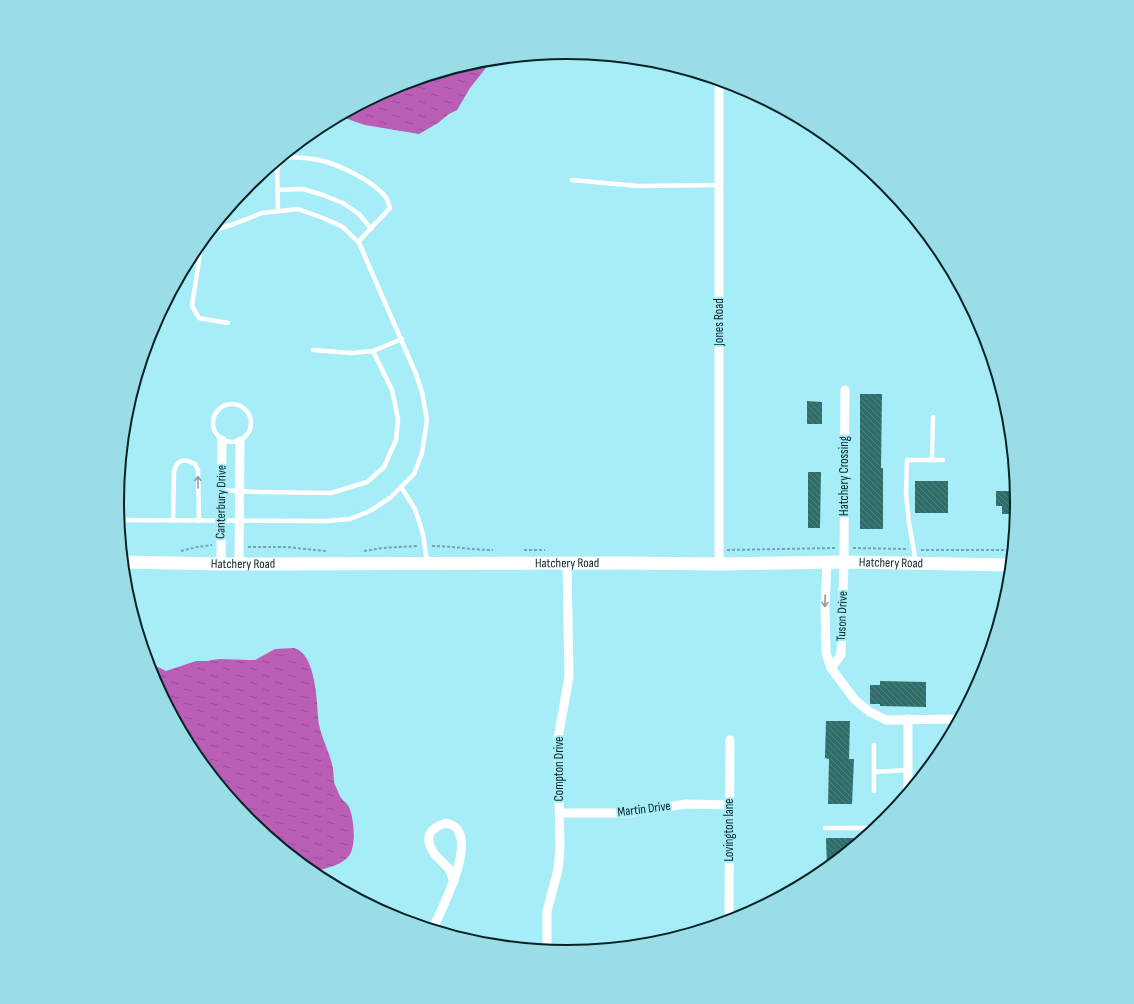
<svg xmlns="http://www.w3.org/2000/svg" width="1134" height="1004" viewBox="0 0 1134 1004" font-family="'Sofia Sans Condensed',sans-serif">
<defs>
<pattern id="water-ripples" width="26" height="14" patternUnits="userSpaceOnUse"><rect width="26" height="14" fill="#ba5eb6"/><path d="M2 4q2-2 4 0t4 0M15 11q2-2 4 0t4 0" fill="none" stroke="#954d94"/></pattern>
<pattern id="building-back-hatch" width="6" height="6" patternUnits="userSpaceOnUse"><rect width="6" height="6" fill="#2f6e6a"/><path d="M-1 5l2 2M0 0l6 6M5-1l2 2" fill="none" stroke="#50827f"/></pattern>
</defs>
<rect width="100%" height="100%" fill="#a7edf8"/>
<path fill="url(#water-ripples)" d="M493 59 470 88 457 110 449 114 438 123 419 134 365 125 339 116 395 86 479 61Z
M294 648C315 653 317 699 318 717 319 735 330 751 333 769 334 775 333 782 336 787 338 791 339 795 341 798 344 802 347 803 349 807 354 818 357 848 348 857 339 867 324 868 312 872L249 820 193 752 151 674 148 662 166 671 196 661H207L219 659 249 660H255L275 649Z"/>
<path fill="url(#building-back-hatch)" d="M860 394H882L881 468H883V529H860Z
M807 401 822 402V424H807Z
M808 472H821L820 528H808Z
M915 481H948V513H915Z
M996 491H1016L1017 502 1016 514H1002V506H996Z
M880 681 926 682V707L880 706V704H870V685H880Z
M826 721H850L849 759H854L852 804H828L829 759 825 758Z
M826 838H864L827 868Z"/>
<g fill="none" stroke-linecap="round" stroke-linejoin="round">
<path stroke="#6fa7b0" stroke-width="2" stroke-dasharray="3 2" stroke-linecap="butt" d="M432 546C452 546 472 550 493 550
M248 547H287L326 551
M853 548 907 549
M524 550H545
M727 550 835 548
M921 550H1012
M181 551 197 547 212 545
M364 551 382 548 417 546"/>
<path stroke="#fff" stroke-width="4.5" d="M572 180 638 186 719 185
M277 190 303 189 323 195 343 203 359 214 371 229
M278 211 277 171 281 157C296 157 313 158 327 162 345 168 377 183 387 199 388 202 389 205 390 208L358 242
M202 240 192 306 199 318 228 323
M313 350 352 353 373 351 402 339
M213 423a19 19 0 1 1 38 0a19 19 0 1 1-38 0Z
M932 460H943
M401 487 415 509 423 534 427 562
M221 490 257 492 331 493 367 482 384 467 396 440 398 419 392 390 373 351
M119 520 327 521 350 519 370 511 390 498 414 474 422 453 427 420 422 392 416 374 360 245 358 242 343 227 323 218 298 209 262 213 234 224 209 232
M173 521 174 472C177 459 184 458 195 464L198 470 199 521
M916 562 909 523 906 493 907 460H932L933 417
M874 745V791
M874 772 908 770
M825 828H876"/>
<path stroke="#fff" stroke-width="9" d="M719 80V564
M827 562 825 606 826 653 831 668 855 700 870 712 886 720 959 719
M221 564 222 440
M239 564 240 441
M831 668 841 655 844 562 845 390
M908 719V793
M559 813H627L686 804 730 805
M729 921 730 740
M433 929C442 907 473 850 457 829 455 826 450 824 446 823 430 828 423 837 434 853 438 859 444 863 449 869 451 873 452 877 454 881
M547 950V911L558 870 560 848 558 738 569 677 567 563"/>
<path stroke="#fff" stroke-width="13" id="s1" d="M123 562 221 564 625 563 719 564 844 562 1011 565"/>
</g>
<defs><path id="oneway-shaft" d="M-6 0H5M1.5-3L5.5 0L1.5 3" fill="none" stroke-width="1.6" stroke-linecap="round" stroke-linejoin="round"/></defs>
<g stroke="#8e9c9e">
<use href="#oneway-shaft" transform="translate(198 482) rotate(-91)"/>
<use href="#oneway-shaft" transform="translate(825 601) rotate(92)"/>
</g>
<g text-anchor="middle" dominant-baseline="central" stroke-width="4" stroke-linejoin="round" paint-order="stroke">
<g font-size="13" fill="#052327" stroke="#a7edf8">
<text transform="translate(719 322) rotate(-90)">Jones Road</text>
<text transform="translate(844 476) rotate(-90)">Hatchery Crossing</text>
<text transform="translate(221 502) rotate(-89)">Canterbury Drive</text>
<text stroke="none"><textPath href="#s1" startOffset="444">Hatchery Road</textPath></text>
<text stroke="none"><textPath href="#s1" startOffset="768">Hatchery Road</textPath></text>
<text stroke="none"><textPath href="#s1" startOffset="120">Hatchery Road</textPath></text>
<text transform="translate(842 616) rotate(-88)">Tuson Drive</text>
<text transform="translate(559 769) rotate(-90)">Compton Drive</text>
<text transform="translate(644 809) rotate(-7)">Martin Drive</text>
<text transform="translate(729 830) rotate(-90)">Lovington lane</text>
</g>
</g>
<path d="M0 0H1134V1004H0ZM124 502a443 443 0 1 1 886 0a443 443 0 1 1-886 0Z" fill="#9adde7" fill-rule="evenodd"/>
<path fill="none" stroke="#052327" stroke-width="2" d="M124 502a443 443 0 1 1 886 0a443 443 0 1 1-886 0Z"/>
</svg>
